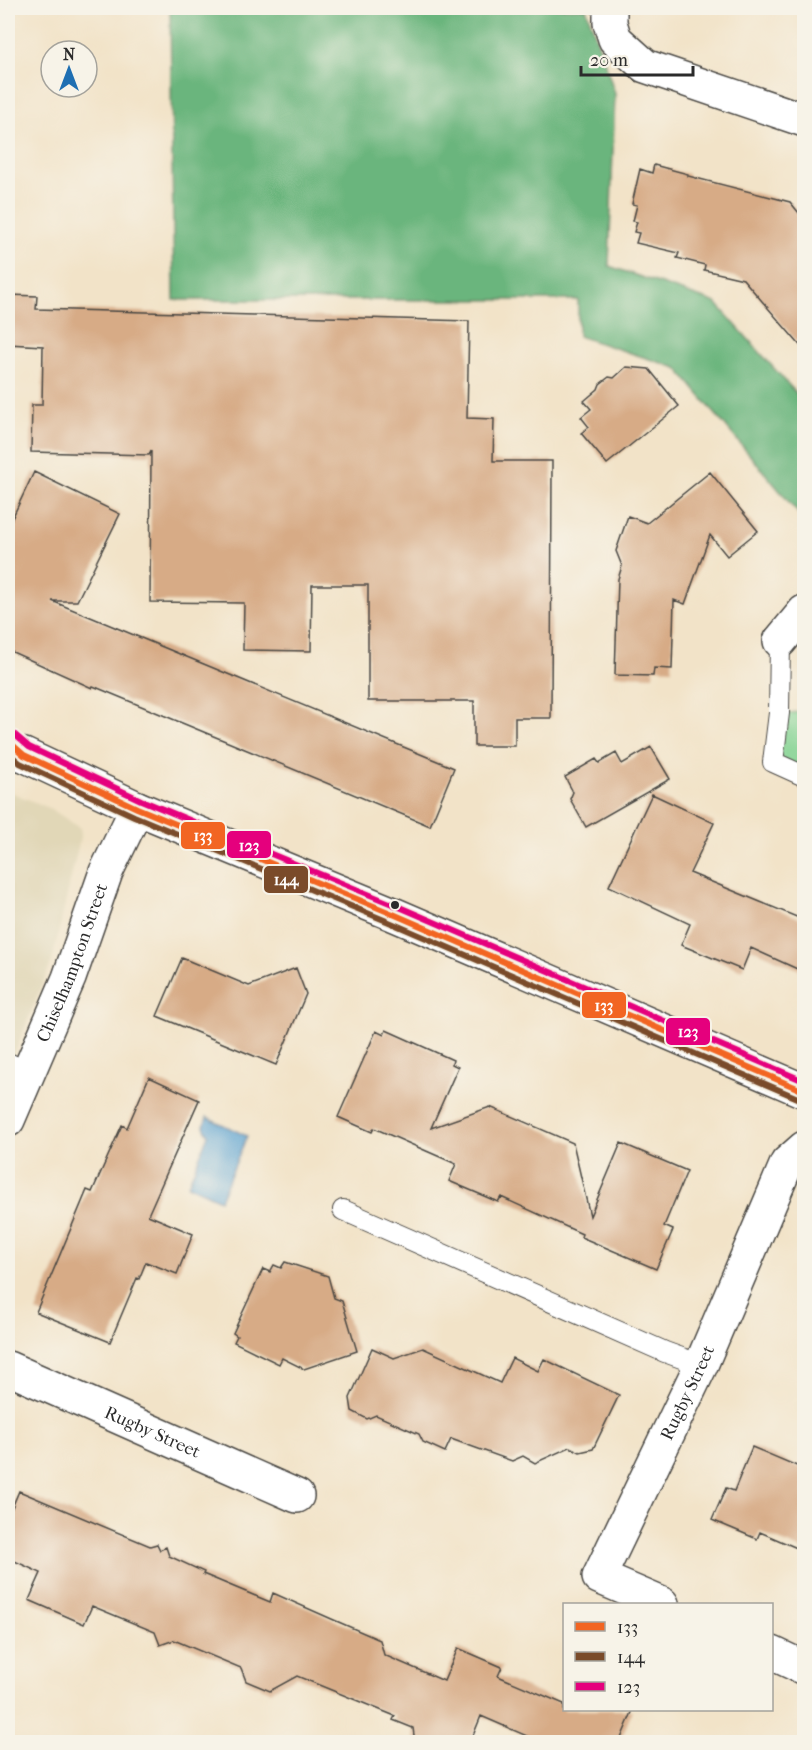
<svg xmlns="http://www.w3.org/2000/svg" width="812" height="1750" viewBox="0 0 812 1750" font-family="'IM FELL French Canon',serif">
<rect width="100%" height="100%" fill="#f7f3e8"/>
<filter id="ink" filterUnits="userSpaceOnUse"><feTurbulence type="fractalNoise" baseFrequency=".0167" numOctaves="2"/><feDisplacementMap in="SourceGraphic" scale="12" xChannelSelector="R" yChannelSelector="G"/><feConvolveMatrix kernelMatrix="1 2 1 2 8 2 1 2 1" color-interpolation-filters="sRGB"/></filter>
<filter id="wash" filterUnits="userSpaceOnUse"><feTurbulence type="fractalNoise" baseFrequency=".008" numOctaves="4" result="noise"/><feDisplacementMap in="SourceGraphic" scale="24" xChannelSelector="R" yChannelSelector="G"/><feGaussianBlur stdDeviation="1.35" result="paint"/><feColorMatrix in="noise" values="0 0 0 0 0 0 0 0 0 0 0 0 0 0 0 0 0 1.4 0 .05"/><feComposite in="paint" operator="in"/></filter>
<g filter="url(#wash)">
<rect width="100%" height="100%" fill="#f2e3c8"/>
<path fill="#e1d7b7" d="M8 791 51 809 80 828 81 834 52 961 10 1064 8 1063Z"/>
<path fill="#84d393" stroke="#587f5f" stroke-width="1.5" d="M804 711V776L773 762 786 714Z"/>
<path fill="#6bb57d" stroke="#4b7054" stroke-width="1.5" d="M170 8H586L615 93 609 266 716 303 804 402V520L677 368 578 336V300H174Z"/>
<path fill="#5aa1d0" stroke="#42667e" stroke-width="1.5" d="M207 1117 247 1136 220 1200 188 1185 208 1135 204 1126Z"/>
<g id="blocks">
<path fill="#d7ab86" d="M654 165 688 174V176L790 202 804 219V350L743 279 704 270 705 265 677 258 679 253 636 243 639 233 634 232 637 222 633 221 637 205 632 204 640 169 652 173Z
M8 295 37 296 36 309 469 321 467 418 494 419 493 461H552L551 718H515V746H474V701H368V585H312L311 651 243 650 244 603 150 602 151 450 149 455 31 452 32 405H42L43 346 8 344Z
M626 367 649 369 679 406 607 464 581 433 589 427 581 417 591 409 584 401 598 389 600 384 609 377 614 378Z
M34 472 120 514 77 601H52L454 768 430 826 93 686 92 688 8 650V527Z
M710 472 758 531 727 556 710 535 685 604 674 600 672 669 654 668 653 676 615 675 618 579 622 566 616 551 628 516 647 523Z
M651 747 670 779 586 827 570 799 573 792 565 777 596 759 599 763 616 753 622 764Z
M652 794 714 823 690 873 804 920V972L751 948 742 970 681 945 690 924 609 886Z
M182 958 249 986 296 968 306 994 276 1065 157 1016Z
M386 1030 453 1060 452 1064 458 1067 431 1128 490 1107 573 1143 590 1216 621 1143 687 1171 664 1226 673 1230 656 1269 581 1237 582 1234 501 1197 498 1202 449 1181 456 1164 374 1128 372 1132 338 1117 376 1031 384 1035Z
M149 1077 199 1100 148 1215 193 1234 177 1274 146 1262 139 1279 137 1278 110 1342 36 1312 87 1190 92 1192 122 1125 127 1128Z
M285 1262 328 1276 334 1298 342 1301 357 1351 304 1369 282 1358 279 1364 234 1342 237 1336 233 1333 263 1269 270 1272 274 1265 281 1268Z
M372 1348 394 1358 423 1348 500 1383 512 1358 538 1371 544 1359 619 1395 593 1449 580 1452 570 1447 535 1463 523 1456 512 1461 451 1439 445 1452 423 1442 419 1434 376 1415 367 1419 352 1411 350 1398Z
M752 1447 804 1469V1551L760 1532 757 1539 712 1520 726 1488 734 1491Z
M19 1491 150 1546 157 1544 160 1550 166 1547 169 1556 204 1572 203 1574 270 1602 273 1593 334 1620 380 1640 384 1655 444 1681 458 1648 502 1667 498 1676 564 1704V1710H633L619 1743H543L481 1716 470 1743H415L413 1728 393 1720 395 1716 297 1676 270 1691 246 1681 241 1668 174 1640 160 1645 155 1632 92 1606 84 1624 29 1600 41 1573 8 1558V1517Z"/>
</g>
</g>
<g filter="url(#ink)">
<use href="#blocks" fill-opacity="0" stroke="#494743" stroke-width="1.5"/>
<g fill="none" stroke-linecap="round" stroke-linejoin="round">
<g stroke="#494743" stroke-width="22">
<path id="lane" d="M780 641 779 713 773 762 804 776
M8 1063 29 1073
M343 1210 665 1352 701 1365"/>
</g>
<g stroke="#494743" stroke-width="36">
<g id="street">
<path d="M610 8V23L615 39 645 66 804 120"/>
<path d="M780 641 804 612"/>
<path id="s1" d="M8 1120 69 978 106 872 137 808"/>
<path id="s2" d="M8 1368 297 1496"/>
<path id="s3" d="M662 1604 599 1577 701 1365 787 1163 804 1148"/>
<path d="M772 1653 804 1668"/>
</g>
</g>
<g stroke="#494743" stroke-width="36">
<path id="secondary" d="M8 751 24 755 137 808 393 914 804 1091"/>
</g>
<use href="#lane" stroke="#fff" stroke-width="20"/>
<use href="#street" stroke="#fff" stroke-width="33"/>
<use href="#secondary" stroke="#fff" stroke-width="33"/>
<g stroke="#f7f3e8" stroke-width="10">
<path id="bus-1" d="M8 741 24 755 137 808 393 914 804 1091"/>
</g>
<g stroke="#f7f3e8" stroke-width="10">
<path id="bus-2" d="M8 753 20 763 134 816 389 922 800 1099"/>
</g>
<g stroke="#f7f3e8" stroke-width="10">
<path id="bus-3" d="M14 734 29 747 141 800 397 906 804 1081"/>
</g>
<use href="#bus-1" stroke="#f26522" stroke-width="6"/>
<use href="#bus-2" stroke="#7a4b2a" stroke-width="6"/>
<use href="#bus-3" stroke="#e5007d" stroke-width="6"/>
</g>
</g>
<circle fill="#2b2b2b" stroke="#f7f3e8" stroke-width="2" cx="395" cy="905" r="5"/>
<g text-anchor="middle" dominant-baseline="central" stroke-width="5" stroke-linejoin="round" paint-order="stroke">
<g font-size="18" fill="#2b2b2b" stroke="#f7f3e8">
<text stroke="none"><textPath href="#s1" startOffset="170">Chiselhampton Street</textPath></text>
<text stroke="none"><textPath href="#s3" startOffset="273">Rugby Street</textPath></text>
<text stroke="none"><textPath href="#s2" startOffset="158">Rugby Street</textPath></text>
</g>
</g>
<g stroke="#f7f3e8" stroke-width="2">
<rect x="180" y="821" width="46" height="29" rx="6" fill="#f26522"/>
<rect x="226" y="830" width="46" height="29" rx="6" fill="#e5007d"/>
<rect x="263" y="865" width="46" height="29" rx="6" fill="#7a4b2a"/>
<rect x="581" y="991" width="46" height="28" rx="6" fill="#f26522"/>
<rect x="665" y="1017" width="46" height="29" rx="6" fill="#e5007d"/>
</g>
<g font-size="16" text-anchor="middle" font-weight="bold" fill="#fff">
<text x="203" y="841">133</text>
<text x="249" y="851">123</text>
<text x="286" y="885">144</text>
<text x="604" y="1011">133</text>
<text x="688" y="1037">123</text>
</g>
<rect width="812" height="1750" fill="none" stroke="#f7f3e8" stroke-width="30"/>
<rect x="563" y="1603" width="210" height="108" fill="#f7f3e8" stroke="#a5a39c" stroke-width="1.5"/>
<rect x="575" y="1622" width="30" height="9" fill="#f26522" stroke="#a5a39c" stroke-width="1.5"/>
<text x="617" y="1633" font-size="18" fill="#2b2b2b">133</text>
<rect x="575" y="1652" width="30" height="9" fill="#7a4b2a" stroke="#a5a39c" stroke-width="1.5"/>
<text x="617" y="1663" font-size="18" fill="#2b2b2b">144</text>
<rect x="575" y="1682" width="30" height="9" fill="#e5007d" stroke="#a5a39c" stroke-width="1.5"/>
<text x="617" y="1693" font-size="18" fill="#2b2b2b">123</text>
<g transform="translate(69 69)"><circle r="28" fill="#f7f3e8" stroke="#a5a39c" stroke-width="1.5"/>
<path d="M0-4.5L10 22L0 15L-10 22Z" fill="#1f6fb2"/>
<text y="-9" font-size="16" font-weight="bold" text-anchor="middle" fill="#2b2b2b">N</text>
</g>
<path d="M581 66v9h112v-9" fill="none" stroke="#2b2b2b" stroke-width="3"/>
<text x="590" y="66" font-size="18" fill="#2b2b2b" stroke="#f7f3e8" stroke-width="4.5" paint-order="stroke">20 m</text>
</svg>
